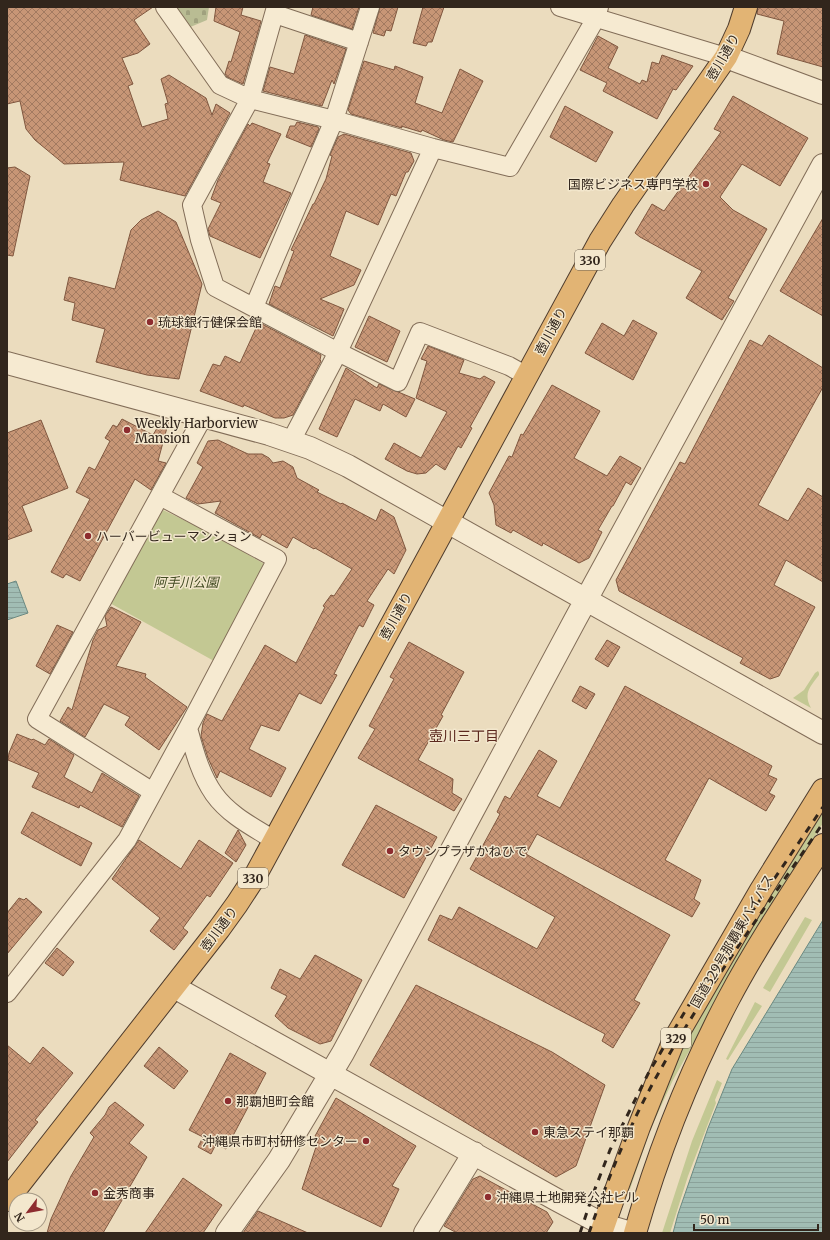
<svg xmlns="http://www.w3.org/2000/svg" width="830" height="1240" viewBox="0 0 830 1240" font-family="Merriweather,'Noto Sans JP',serif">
<defs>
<pattern id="cemetery-stones" width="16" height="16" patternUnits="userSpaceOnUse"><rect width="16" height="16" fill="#b9bc93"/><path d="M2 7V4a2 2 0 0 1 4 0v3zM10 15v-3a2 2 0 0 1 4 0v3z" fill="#a0a17e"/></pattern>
<pattern id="water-rules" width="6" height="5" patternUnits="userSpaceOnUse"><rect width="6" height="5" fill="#a1bdb4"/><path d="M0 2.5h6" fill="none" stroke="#8ba29a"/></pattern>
<pattern id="building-cross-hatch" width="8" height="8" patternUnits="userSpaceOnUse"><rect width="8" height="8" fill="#c79676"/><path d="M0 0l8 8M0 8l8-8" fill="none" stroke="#a27a60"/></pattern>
</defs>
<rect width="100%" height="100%" fill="#ebdcbe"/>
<path fill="#c3c893" d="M163 510 211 533 266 565 214 661 108 602Z
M818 671 819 673V675C810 687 803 693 811 708L793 698 804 690 815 673Z
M823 810V823L778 895 730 978 673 1080 651 1128 630 1189 627 1188C646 1139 663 1089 686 1042 725 961 774 885 823 810Z
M805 917 812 920 770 992 763 988Z
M755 1002 762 1006 728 1060 726 1059Z
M717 1080 722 1083 715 1100 716 1103 688 1176 670 1233H662L692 1141Z"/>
<path fill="url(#cemetery-stones)" d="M174 7H209L207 20 188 28Z"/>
<path fill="url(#water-rules)" stroke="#6a8981" d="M16 581 28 613 7 620V584Z
M823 920V1233H673L678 1214 708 1128 732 1069Z"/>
<path fill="url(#building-cross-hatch)" stroke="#80573f" d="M7 7H153L134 20 150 44 138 53 122 58 133 84 128 86 142 127 168 119 165 104 168 103 161 79 169 75 206 98 212 115 216 104 230 113 185 196 120 180 124 162 64 164 35 140 26 129 20 101 7 104Z
M216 7H243L241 15 261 21 243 84 227 77 225 74 229 61 231 62 240 32 214 21Z
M313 7H359L352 29 311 15Z
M380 7H398L391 31 386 30 384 36 373 33Z
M423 7H444L432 42H428L426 46 413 43Z
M758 7H823V67L777 54 784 21 757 14Z
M305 35 346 49 334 84 332 80 322 106 263 91 270 67 294 74Z
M598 36 618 47 608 68 640 84 642 80 647 82 652 62 659 64 662 55 693 66 676 90 673 89 657 119 603 91 607 83 580 70Z
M364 61 394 70 395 66 423 77 415 103 442 113 460 69 483 81 453 142 444 140 422 130 421 132 401 126 402 128 351 114 348 110Z
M733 96 808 138 780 186 742 164 720 197 733 210 767 229 728 298 734 301 722 320 686 298 702 271 640 237 635 233 652 204 664 211 721 132 714 129Z
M565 106 613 132 596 162 550 137Z
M297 122 318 127 319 129 311 147 286 137 290 126H295Z
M252 123 281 134 267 163 270 164 263 182 291 193 260 258 210 236 208 229 221 203 211 199 218 180 248 124 250 126Z
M344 134 411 153 414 161 408 172H406L396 196 391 194 378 225 346 211 330 256 361 270 354 285 320 299 344 309 333 336 269 304 275 286 280 288 294 251 291 250 313 204H314L326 179 332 156 330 155 338 137Z
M15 167 30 176 13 256 7 255V168Z
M158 211 176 222 202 284 179 379 147 375 96 362 105 329 72 320 75 303 64 300 69 277 115 289 131 230 141 220Z
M823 218V316L780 291Z
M369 316 400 331 387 362 355 347Z
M633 320 657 333 633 380 585 353 602 323 624 336Z
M262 324 321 355 320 360 321 361 293 415 284 418H275L244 405 243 407 200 391 213 364 220 366 225 356 240 363 257 326 260 328Z
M769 335 823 368V387L758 505 788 521 808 488 823 497V582L786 560 774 585 815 607 779 676 770 679 740 663 743 658 619 591 616 580 680 462 685 464 750 340 762 346Z
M428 346 464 360 459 373 480 379 484 376 495 382 470 427 472 428 461 448 458 446 445 470 436 464 426 473 417 474 407 471 385 459 394 443 421 458 447 412 416 398 427 361 421 359Z
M346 368 377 388 379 384 415 399 406 417 383 404 380 411 355 399 337 437 319 429Z
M552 385 600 411 574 458 607 476 620 456 641 468 631 485 626 482 613 506H612L598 530 602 532 589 558 579 563 543 543 542 546 513 530 511 533 496 525 494 505 489 493 509 456 512 457 521 434 523 435Z
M163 418 169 420 158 461 166 463 151 490 135 479 80 581 66 574 63 578 51 572 90 499 76 492 89 467 95 470 110 441 105 438 113 425 117 427 122 419 153 435Z
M41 420 68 488 22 506 32 531 7 540V433Z
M218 440 248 454H262L269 458 273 463 283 461 293 467 297 478 319 490 317 492 341 504 342 503 376 521 381 509 394 517 406 550 394 574 388 569 367 601 374 605 363 627 359 625 334 674 337 675 321 704 299 693 279 731 261 725 249 749 286 768 271 797 220 771 217 778 208 758 201 736 203 723 207 714 222 721 265 645 296 663 325 607 323 606 331 595 334 596 352 569 315 548 314 549 293 537 287 548 262 534 260 538 215 513 221 501 198 504 186 498 203 467 197 463 208 441Z
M111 607 141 622 116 666 146 674 145 677 187 707 159 750 125 725 130 717 104 704 85 737 60 721 68 707 72 710 93 640 98 630 107 626 105 616Z
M57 625 73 632 50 674 36 666Z
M607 640 620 647 608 667 595 659Z
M409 642 464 672 441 715 443 716 418 760 453 779 452 793 462 799 454 811 358 758 375 729 369 726 394 679 390 677Z
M580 686 595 694 586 709 572 701Z
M625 686 772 766 768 775 777 779 769 793 775 796 766 811 709 778 665 860 701 880 694 899 700 903 692 917 537 834 526 854 670 935 634 1000 640 1003 613 1048 602 1041 605 1034 428 940 440 915 452 920 459 907 537 949 555 917 470 869 500 814 497 812 505 796 510 799 539 750 557 761 537 796 560 808Z
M17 734 32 740 33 739 45 745 49 739 74 755 64 777 92 793 102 773 139 796 122 827 80 805 79 808 32 787 39 773 8 760 9 753Z
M376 805 437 837 404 898 342 865Z
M32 812 92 843 81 866 21 833Z
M238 830 246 845 236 862 225 853Z
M139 840 181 869 199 840 233 863 210 897 207 895 183 928 188 932 174 950 150 931 160 918 112 879Z
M19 898 24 900 26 898 42 912 7 954V913Z
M57 948 74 962 63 976 45 963Z
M315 955 362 980 331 1041 320 1044 288 1028 275 1016 287 996 271 988 280 969 300 979Z
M416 985 552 1052 605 1085 576 1166 556 1177 370 1065Z
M7 1045 30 1064 43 1047 73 1073 35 1120 38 1122 7 1162Z
M159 1047 188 1071 174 1089 144 1066Z
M230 1053 266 1073 226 1149 216 1144 211 1154 198 1147 203 1137 189 1130Z
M336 1098 416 1146 392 1186 399 1189 381 1227 302 1189 319 1138 315 1136Z
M115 1102 144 1125 129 1143 147 1157 103 1233H47L51 1219 71 1176 94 1137 90 1133 105 1115 109 1107Z
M480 1176 547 1212 553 1222 546 1233H457L444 1226 473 1179Z
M183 1178 222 1205 203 1233H145Z
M258 1211 308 1233H243Z"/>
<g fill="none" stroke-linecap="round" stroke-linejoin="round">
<g stroke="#826d58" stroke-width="20">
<path id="minor" d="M165 7 220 85 250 99 334 120 433 148 510 167 596 18 599 7
M276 7 250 99 192 205 200 240 215 287 338 352 398 382 420 332 509 366 527 376
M560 7 726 57
M275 14 359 42
M254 307 334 120 370 7
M291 441 338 352 433 148
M188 728C194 750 200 774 214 794 229 815 253 827 274 840
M153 792 37 719 203 417
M7 993 127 840 188 728 277 559 160 496"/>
</g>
<g stroke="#826d58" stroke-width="24">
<path id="tertiary" d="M726 57 823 93
M7 363 269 434 310 448 348 466 823 733
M174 987 557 1200 604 1225 631 1233
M227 1233 279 1160 343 1053 575 620 823 165
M425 1233 474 1153"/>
</g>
<g stroke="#4f3c2d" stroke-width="24">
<path id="trunk" d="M7 1200 219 929 237 904 254 878 600 241 623 205 726 57 739 29 746 7
M601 1233 615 1193 639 1127 673 1042 761 890 823 790
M635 1233C658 1153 689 1074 728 1000 756 947 790 896 823 845"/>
</g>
<use href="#minor" stroke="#f6ead1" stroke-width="18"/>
<use href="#tertiary" stroke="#f6ead1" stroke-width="22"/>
<use href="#trunk" stroke="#e2b474" stroke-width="22"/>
<path stroke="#32261c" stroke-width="3" stroke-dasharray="7 7" stroke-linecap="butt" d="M580 1233 593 1194 610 1150 649 1072 690 1003 823 807
M589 1233C607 1181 627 1131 653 1083 703 992 765 909 823 823"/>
</g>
<g fill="#8d2c2f" stroke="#f3e7cd" stroke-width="1.5">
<circle cx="706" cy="184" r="4"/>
<circle cx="150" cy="322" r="4"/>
<circle cx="127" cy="430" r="4"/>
<circle cx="88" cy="536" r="4"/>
<circle cx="390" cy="851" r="4"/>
<circle cx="228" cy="1101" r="4"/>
<circle cx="535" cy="1132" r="4"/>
<circle cx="366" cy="1141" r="4"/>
<circle cx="95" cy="1193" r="4"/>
<circle cx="488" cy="1197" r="4"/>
</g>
<g text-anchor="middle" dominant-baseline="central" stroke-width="3" stroke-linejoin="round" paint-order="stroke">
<g fill="#f3e7cd" stroke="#6c6051" stroke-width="1">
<rect x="575" y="250" width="30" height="20" rx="3"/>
<rect x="238" y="868" width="30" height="20" rx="3"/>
<rect x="661" y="1028" width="30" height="20" rx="3"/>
</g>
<g font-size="12" font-weight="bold" fill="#32261c">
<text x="590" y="260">330</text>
<text x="253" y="878">330</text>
<text x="676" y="1038">329</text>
</g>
<g font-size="13" fill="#32261c" stroke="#f3e7cd">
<text transform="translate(723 57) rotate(-60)">壺川通り</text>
<text transform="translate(551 331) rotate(-62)">壺川通り</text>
<text transform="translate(396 616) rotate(-61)">壺川通り</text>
<text transform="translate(219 929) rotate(-53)">壺川通り</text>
<text transform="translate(732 941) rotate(-60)">国道329号那覇東バイパス</text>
</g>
<g font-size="13" fill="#32261c" stroke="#f3e7cd" text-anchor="start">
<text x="698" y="184" text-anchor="end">国際ビジネス専門学校</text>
<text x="158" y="322">琉球銀行健保会館</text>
<text x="135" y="423">Weekly Harborview<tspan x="135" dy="15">Mansion</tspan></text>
<text x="96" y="536">ハーバービューマンション</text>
<text x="398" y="851">タウンプラザかねひで</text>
<text x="236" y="1101">那覇旭町会館</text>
<text x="543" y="1132">東急ステイ那覇</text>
<text x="358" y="1141" text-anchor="end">沖縄県市町村研修センター</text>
<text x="103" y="1193">金秀商事</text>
<text x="496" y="1197">沖縄県土地開発公社ビル</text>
</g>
<g font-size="13" font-style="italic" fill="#444d24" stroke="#f3e7cd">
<text x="186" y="582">阿手川公園</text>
</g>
<g font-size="14" fill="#5c291e" stroke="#f3e7cd">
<text x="464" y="736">壺川三丁目</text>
</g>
</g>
<rect width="830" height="1240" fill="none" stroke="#32261c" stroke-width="16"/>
<g transform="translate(28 1212) rotate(238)"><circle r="19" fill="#f3e7cd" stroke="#a69a86"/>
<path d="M0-3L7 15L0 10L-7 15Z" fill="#8d2c2f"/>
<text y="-6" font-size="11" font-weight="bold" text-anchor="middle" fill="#32261c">N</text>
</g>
<path d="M694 1224v6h124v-6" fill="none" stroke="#32261c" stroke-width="2"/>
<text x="700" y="1224" font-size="12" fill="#32261c" stroke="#f3e7cd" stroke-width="3" paint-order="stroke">50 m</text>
</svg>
